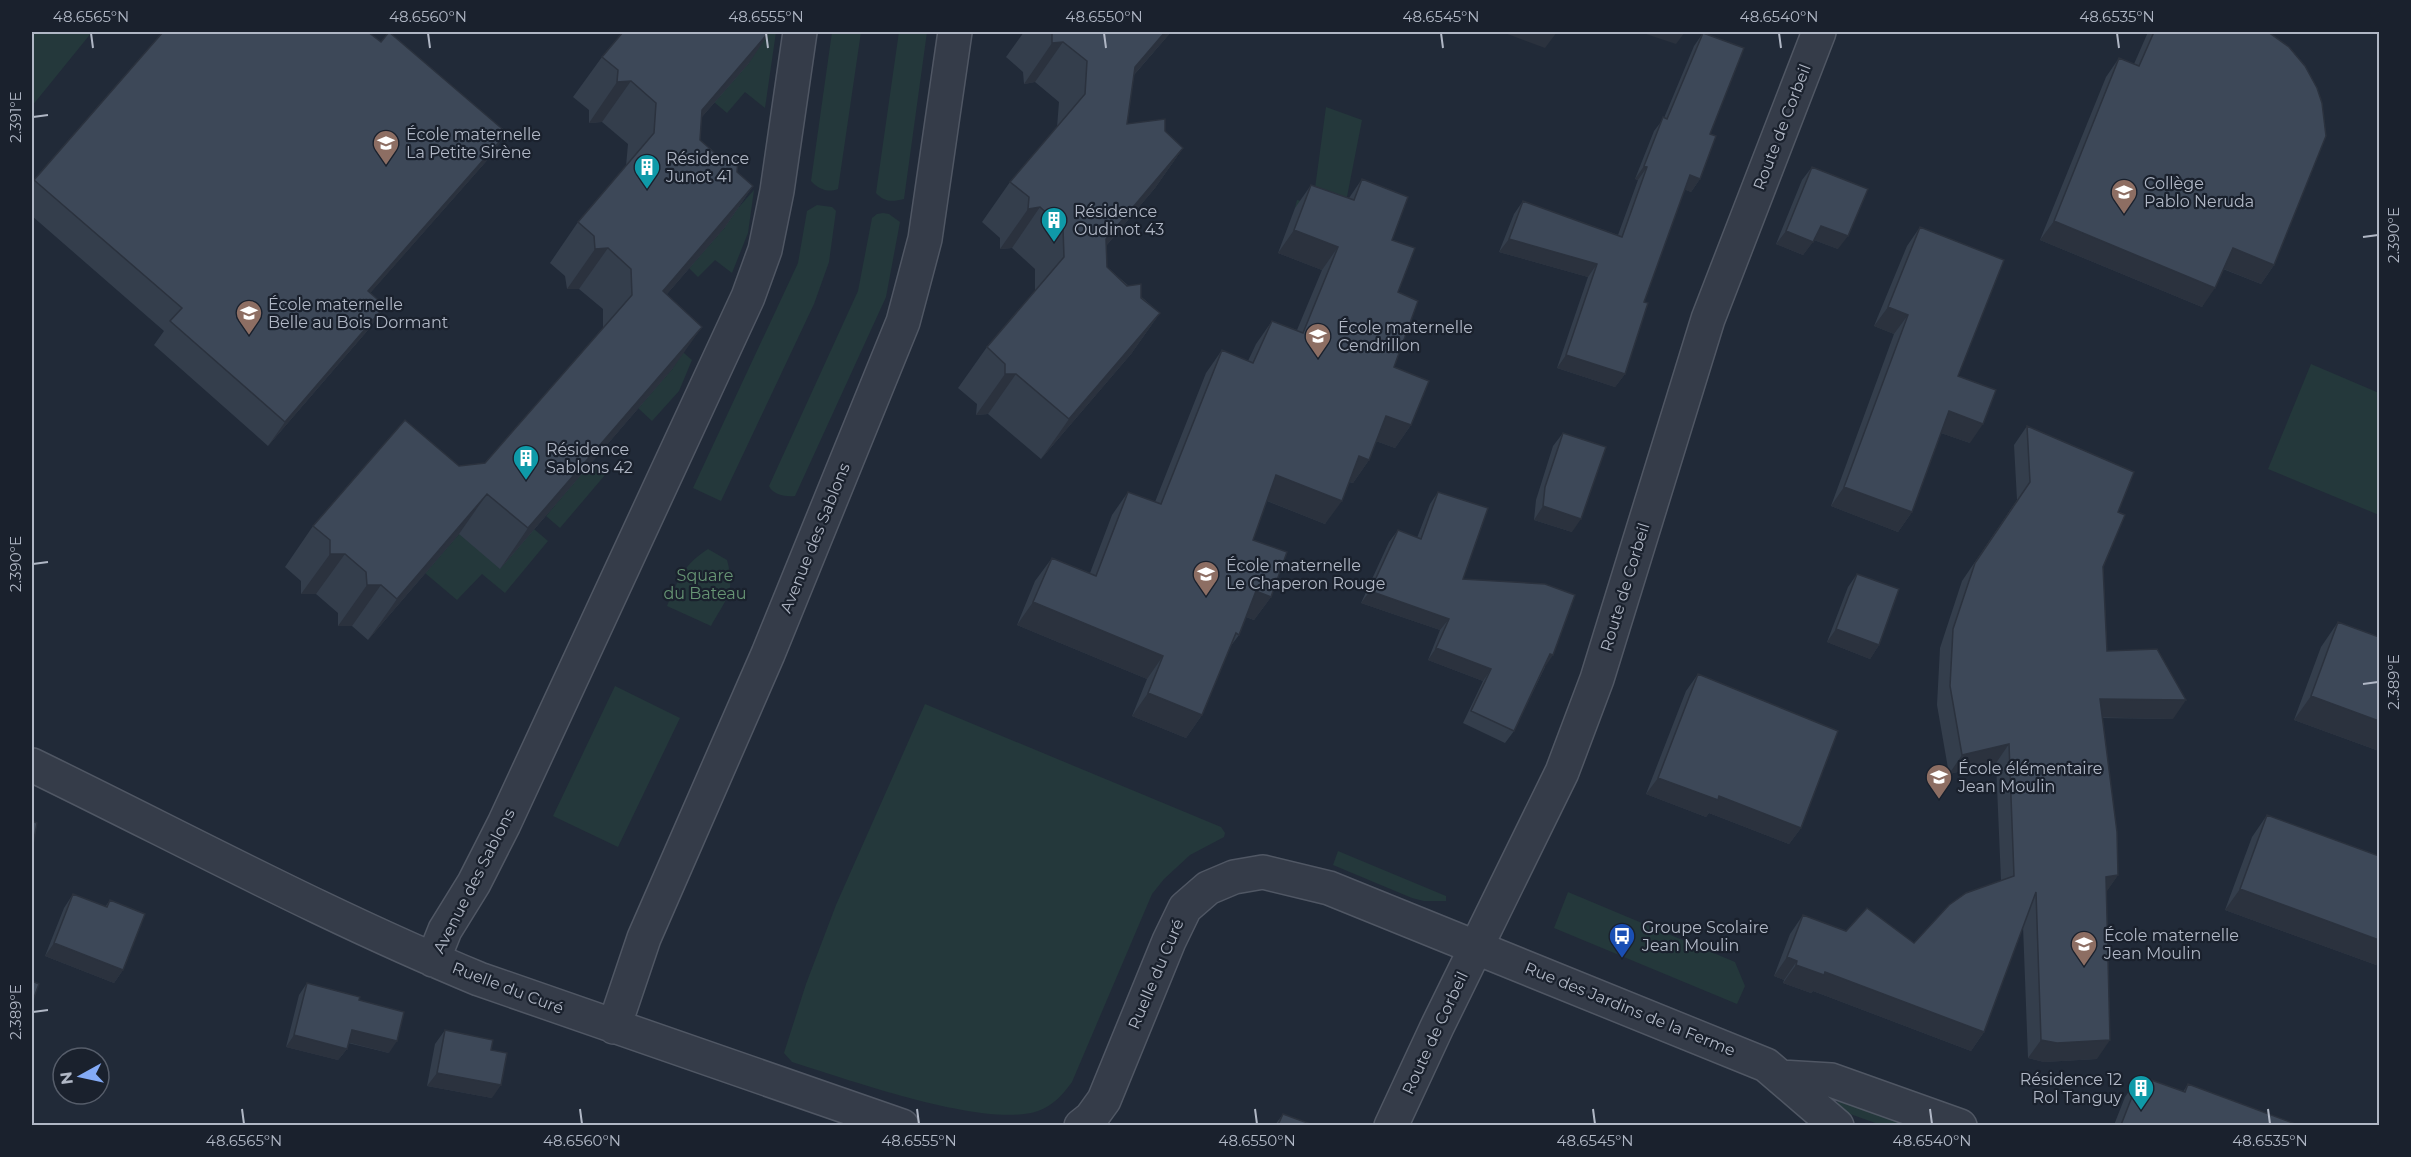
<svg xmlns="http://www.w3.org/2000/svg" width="2411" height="1157" viewBox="0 0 2411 1157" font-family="Montserrat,sans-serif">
<rect width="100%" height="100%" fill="#212a38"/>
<path fill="#24383b" d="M32 32H92L32 106Z
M769 32H776L765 108 745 92 727 113 714 102Z
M832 32H861L838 189C828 193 818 189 811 181Z
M899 32H927L904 199C892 202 884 202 876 193Z
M1326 107 1362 120 1346 202 1295 208 1297 200 1313 203Z
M691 130 701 141 686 161 739 207 754 190 748 233 732 273 715 260 698 277 689 268 725 227 708 212 709 200 694 201 671 181 672 168H659Z
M817 205 832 207 836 211 829 262 814 304 721 501 693 488 798 263 807 211Z
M883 213 889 214 900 222 886 297 795 496C786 497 773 495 769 486L858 291 872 218 877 214Z
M655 328 692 360 679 391 652 421 638 408 673 368Z
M2311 364 2379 393V515L2268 469Z
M591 462 605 475 560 528 546 516Z
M534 529 548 541 505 593 482 574 457 600 425 573 459 534Z
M708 549 727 560C736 592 726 599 711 626L667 606C678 580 683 565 708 549Z
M615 686 680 718 618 847 553 816Z
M925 704 1221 827 1225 833 1224 837 1190 855 1164 879 1152 894 1072 1082C1063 1094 1053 1106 1038 1111 985 1129 847 1079 792 1062L784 1053 806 984 836 905Z
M1338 851 1446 896V901H1424L1412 898 1333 865Z
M1568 892 1735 962 1745 986 1737 1004 1554 928Z
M1840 1099 1915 1125H1881L1839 1110 1836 1105Z"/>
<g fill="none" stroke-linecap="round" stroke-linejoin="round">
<g stroke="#505764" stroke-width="36">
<path id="minor" d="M32 765C180 837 326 916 479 979L902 1126
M433 960 445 930 474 883 504 824 748 297 765 250 777 191 800 32
M614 1027 644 938 768 654 903 322 925 239 955 32
M1781 1077 1831 1080 1960 1126
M1081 1126 1091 1118 1104 1100 1169 941 1185 908 1208 888 1234 877 1263 872 1329 888 1766 1065 1837 1126
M1391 1126 1437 1027 1562 772 1597 679 1708 319 1819 32"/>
</g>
<use href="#minor" stroke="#353c49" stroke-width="33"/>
</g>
<path fill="#343e4c" d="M1024 32H1171L1134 75 1127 124 1165 131 1183 148 1155 188 1106 246 1107 267 1160 313 1131 354 1041 459 988 414 976 415 977 404 958 388 987 347 1035 291V269L1012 248 1000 249V238L982 222 1010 182 1057 127 1059 102 1035 82 1024 84 1023 72 1006 57Z
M2148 32H2268L2274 265 2261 284 2223 269 2202 307 2040 240 2106 77 2119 58 2134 64Z
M1703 33 1710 134 1700 179 1691 192 1684 189 1644 302 1625 374 1615 387 1557 368 1588 277 1499 252 1514 214 1523 201 1618 235 1638 180 1635 179 1654 131 1664 118 1694 46Z
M602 57 749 63 701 118 700 140 753 186 725 227 667 294 673 368 500 569 459 534 368 640 352 626H338V613L316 594H301V581L285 567 313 526 459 466 485 463 603 328V309L579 289H567L565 276 550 263 578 222 626 166 628 144 602 122 589 123V110L573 97Z
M490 157 370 293 385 306 368 330 268 446 154 345 164 331 32 216V185L34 180Z
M1812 167 1838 249 1814 240 1803 255 1776 244 1802 180Z
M1362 179 1392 240 1398 292 1394 367 1411 425 1395 448 1376 441 1369 460 1353 483 1349 482 1325 524 1267 501 1253 540 1271 597 1254 620 1246 617 1239 635 1230 647 1202 715 1186 738 1132 716 1147 679 1017 625 1035 581 1052 558 1090 573 1112 515 1128 492 1155 502 1206 373 1222 350 1248 361 1256 344 1272 321 1297 330 1322 270 1278 253 1295 208 1311 185 1349 198Z
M1920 227 1958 376 1970 443 1941 433 1912 512 1898 532 1831 506 1894 334 1874 326 1907 246Z
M2027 426 2118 512 2103 567 2107 651 2173 719 2102 718 2118 875 2106 892 2097 1059 2044 1062 2028 1058 2023 926 1984 1032 1971 1051 1813 991 1811 993 1783 983 1784 980 1774 976 1790 934 1803 915 1846 931 1914 943 2001 881 1996 763 1949 774 1937 705 1940 648 1962 581 2017 500 2014 445Z
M1563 433 1572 532 1534 520 1536 500 1553 446Z
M1438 492 1463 579 1545 667 1514 731 1505 743 1463 723 1483 681 1428 660 1440 630 1361 603 1389 542 1398 530 1417 538 1430 504Z
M1857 574 1879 645 1870 659 1827 642 1848 587Z
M2338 622 2379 637V751L2294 720 2321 647Z
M1698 674 1801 828 1789 844 1709 813 1706 817 1646 794 1686 691Z
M2267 815 2379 856V966L2225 910 2252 837Z
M73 894 105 907 110 900 123 970 114 983 45 956 64 908Z
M307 983 359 1000 389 1053 348 1043 347 1049 338 1060 286 1047 299 995Z
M445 1030 491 1050 492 1098 427 1086 435 1044Z
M2140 1076 2183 1092 2188 1084 2298 1125H2114L2125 1097Z
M1283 1114 1278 1125H1275Z
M2379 1117V1125H2376Z"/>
<path fill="#2b323e" d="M769 32H770L749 63 673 150 702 110Z
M1165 32H1171L1106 107 1135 67Z
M1502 32H1557L1545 48Z
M1640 32H1685L1676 44Z
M1063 42 1035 82 1024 84 1052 43Z
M631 81 602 122 589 123 617 82Z
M507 133 490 157 351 315 368 291Z
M1183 148 1155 188 1077 280 1106 239Z
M1644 166 1647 167 1638 180 1635 179Z
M1690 175 1700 179 1691 192 1680 188Z
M753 186 725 227 634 332 663 291Z
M1040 207 1012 248 1000 249 1028 209Z
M2054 221 2215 288 2202 307 2040 240Z
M1821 226 1848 236 1838 249 1811 239Z
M1294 230 1338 247 1322 270 1278 253Z
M1786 231 1813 242 1803 255 1776 244Z
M1509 239 1597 264 1588 277 1499 252Z
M608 248 579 289H567L595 249Z
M2233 248 2274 265 2261 284 2219 267Z
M385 306 368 330 268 446 285 422Z
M1888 307 1908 315 1894 334 1874 326Z
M1160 313 1131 354 1041 459 1069 419Z
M702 327 673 368 500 569 528 528Z
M1566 355 1625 374 1615 387 1557 368Z
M1005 374H1016L988 414 976 415Z
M1949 411 1983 424 1970 443 1935 431Z
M1386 416 1411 425 1395 448 1370 439Z
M1359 456 1369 460 1353 483 1343 479Z
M1276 475 1342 501 1325 524 1260 498Z
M1844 487 1912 512 1898 532 1831 506Z
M487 494 459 534 368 640 397 599Z
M1543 506 1581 519 1572 532 1534 520Z
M330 554H345L316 594H301Z
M367 585H381L352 626H338Z
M1256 591 1271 597 1254 620 1239 614Z
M1370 591 1449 619 1440 630 1361 603Z
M1033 602 1163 656 1147 679 1017 625Z
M1836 629 1879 645 1870 659 1827 642Z
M1436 648 1491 669 1483 681 1428 660Z
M1550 654 1553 655 1545 667 1542 666Z
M1148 693 1202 715 1186 738 1132 716Z
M2311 696 2379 721V751L2294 720Z
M2100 699 2186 700 2173 719 2087 717Z
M2009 744 1996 763 1949 774 1962 755Z
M1658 778 1719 796 1801 828 1789 844 1709 813 1706 817 1646 794Z
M2118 875 2105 894 2106 877Z
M2240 889 2379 940V966L2225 910Z
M54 943 123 970 114 983 45 956Z
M1787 957 1797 961 1784 980 1774 976Z
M1796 965 1825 972 1984 1032 1971 1051 1813 991 1811 993 1783 983Z
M352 1030 397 1041 389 1053 343 1041Z
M294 1035 347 1049 338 1060 286 1047Z
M2041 1040H2110L2097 1059 2044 1062 2028 1058Z
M437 1073 501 1085 492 1098 427 1086Z"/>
<path fill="#3d4858" stroke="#2b323e" stroke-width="1.5" d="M163 32H368L381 42 389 32 507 133 368 291 385 306 285 422 170 321 182 308 34 180Z
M623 32H769L702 110 700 140 723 160 738 159 737 172 753 186 663 291 702 327 528 528 487 494 397 599 381 585H367L366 572 345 554H330V540L313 526 405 420 459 466 485 463 632 295 631 269 608 248 595 249 594 236 578 222 654 133 656 103 631 81 617 82 618 70 602 57Z
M1052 32H1165L1135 67 1127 124 1165 119V131L1183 148 1106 239 1107 267 1127 286 1141 284V298L1160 313 1069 419 1016 374H1005V364L987 347 1064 257 1063 228 1040 207 1028 209 1029 197 1010 182 1085 94 1087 61 1063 42 1052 43Z
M2154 32H2268L2289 47 2305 66 2317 88 2322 103 2326 136 2274 265 2233 248 2215 288 2054 221 2119 58 2139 66Z
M1703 33 1744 48 1710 134 1716 136 1700 179 1690 175 1644 302 1648 303 1625 374 1566 355 1597 264 1509 239 1523 201 1622 237 1647 167 1644 166 1663 117 1667 119Z
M1812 167 1868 189 1848 236 1821 226 1813 242 1786 231Z
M1362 179 1408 197 1392 240 1415 248 1398 292 1418 301 1394 367 1429 381 1411 425 1386 416 1369 460 1359 456 1342 501 1276 475 1253 540 1287 552 1271 597 1256 591 1239 635 1236 633 1202 715 1148 693 1163 656 1033 602 1052 558 1096 576 1128 492 1161 504 1222 350 1253 363 1272 321 1303 333 1338 247 1294 230 1311 185 1354 200Z
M1920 227 2004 260 1958 376 1996 390 1983 424 1949 411 1912 512 1844 487 1908 315 1888 307Z
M2027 426 2134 472 2118 512 2125 515 2103 567 2107 651 2157 649 2186 700 2100 699 2117 832 2118 875 2106 877 2110 1040 2057 1043 2041 1040 2036 892 1984 1032 1825 972 1824 975 1796 965 1797 961 1787 957 1803 915 1846 931 1867 908 1914 943 1949 905 1966 893 2014 876 2009 744 1962 755 1950 686 1953 629 1975 563 2030 482Z
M1563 433 1606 447 1581 519 1543 506 1545 487Z
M1438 492 1488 508 1463 579 1545 584 1575 595 1553 655 1550 654 1514 731 1471 711 1491 669 1436 648 1449 619 1370 591 1398 530 1421 539Z
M1857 574 1899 589 1879 645 1836 629Z
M2338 622 2379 637V721L2311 696Z
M1698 674 1838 731 1801 828 1719 796 1718 800 1658 778Z
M2267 815 2379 856V940L2240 889Z
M32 821 37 823 32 850Z
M73 894 107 907 110 900 145 914 123 970 54 943Z
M32 981 39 984 32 1003Z
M307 983 360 997 359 1000 404 1012 397 1041 352 1030 347 1049 294 1035Z
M445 1030 493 1040 491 1050 507 1053 501 1085 437 1073Z
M2140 1076 2185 1092 2188 1084 2298 1125H2121Z
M1283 1114 1313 1125H1278Z"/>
<path fill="none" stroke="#b0b7c5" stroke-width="2" d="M91 33 93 48M428 33 430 48M766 33 768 48M1104 33 1106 48M1441 33 1443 48M1779 33 1781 48M2117 33 2119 48M33 117 48 115M2363 237 2378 235M33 564 48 562M2363 684 2378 682M33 1012 48 1010M242 1109 244 1124M580 1109 582 1124M917 1109 919 1124M1255 1109 1257 1124M1593 1109 1595 1124M1930 1109 1932 1124M2268 1109 2270 1124"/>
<defs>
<g id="school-pin" transform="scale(1.35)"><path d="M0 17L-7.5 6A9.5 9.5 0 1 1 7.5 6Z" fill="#8d6e63" stroke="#1a212d"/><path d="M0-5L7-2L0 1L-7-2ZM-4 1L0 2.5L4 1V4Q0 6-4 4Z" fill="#fff"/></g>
<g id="building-pin" transform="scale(1.35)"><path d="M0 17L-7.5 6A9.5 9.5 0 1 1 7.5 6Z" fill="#0f9aa8" stroke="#1a212d"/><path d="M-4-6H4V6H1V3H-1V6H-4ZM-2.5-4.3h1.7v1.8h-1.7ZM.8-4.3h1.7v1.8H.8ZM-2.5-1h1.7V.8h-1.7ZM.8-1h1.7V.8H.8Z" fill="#fff"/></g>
<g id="bus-pin" transform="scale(1.35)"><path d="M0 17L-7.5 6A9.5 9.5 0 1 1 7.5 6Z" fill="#1a4fb4" stroke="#1a212d"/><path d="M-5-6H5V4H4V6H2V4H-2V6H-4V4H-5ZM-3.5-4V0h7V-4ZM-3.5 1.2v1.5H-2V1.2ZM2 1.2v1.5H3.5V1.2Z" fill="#fff"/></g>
</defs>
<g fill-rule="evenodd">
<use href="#school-pin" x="386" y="143"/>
<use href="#building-pin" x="647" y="167"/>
<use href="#school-pin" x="2124" y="192"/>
<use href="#building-pin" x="1054" y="220"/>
<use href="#school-pin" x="249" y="313"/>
<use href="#school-pin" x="1318" y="336"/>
<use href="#building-pin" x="526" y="458"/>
<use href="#school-pin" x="1206" y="574"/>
<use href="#school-pin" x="1939" y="777"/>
<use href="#bus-pin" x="1622" y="936"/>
<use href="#school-pin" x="2084" y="944"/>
<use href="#building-pin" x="2141" y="1088"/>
</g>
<g text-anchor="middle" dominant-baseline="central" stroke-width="4.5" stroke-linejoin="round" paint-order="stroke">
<g font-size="16" fill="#b0b7c5" stroke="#1a212d">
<text transform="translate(1782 127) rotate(-69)">Route de Corbeil</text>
<text transform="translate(815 538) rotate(-68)">Avenue des Sablons</text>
<text transform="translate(1625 587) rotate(-73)">Route de Corbeil</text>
<text transform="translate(474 881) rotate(-63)">Avenue des Sablons</text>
<text transform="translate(1156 974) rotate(-67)">Ruelle du Curé</text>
<text transform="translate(508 988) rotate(21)">Ruelle du Curé</text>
<text transform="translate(1630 1009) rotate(22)">Rue des Jardins de la Ferme</text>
<text transform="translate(1435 1033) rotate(-65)">Route de Corbeil</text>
</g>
<g font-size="16" fill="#b0b7c5" stroke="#1a212d" text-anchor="start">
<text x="406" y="134">École maternelle<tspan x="406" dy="18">La Petite Sirène</tspan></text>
<text x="666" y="158">Résidence<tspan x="666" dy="18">Junot 41</tspan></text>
<text x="2144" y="183">Collège<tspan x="2144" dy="18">Pablo Neruda</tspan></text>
<text x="1074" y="211">Résidence<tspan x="1074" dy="18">Oudinot 43</tspan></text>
<text x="268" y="304">École maternelle<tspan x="268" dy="18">Belle au Bois Dormant</tspan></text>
<text x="1338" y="327">École maternelle<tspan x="1338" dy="18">Cendrillon</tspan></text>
<text x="546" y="449">Résidence<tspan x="546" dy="18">Sablons 42</tspan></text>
<text x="1226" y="565">École maternelle<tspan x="1226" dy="18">Le Chaperon Rouge</tspan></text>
<text x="1958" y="768">École élémentaire<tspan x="1958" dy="18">Jean Moulin</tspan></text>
<text x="1642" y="927">Groupe Scolaire<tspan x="1642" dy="18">Jean Moulin</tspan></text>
<text x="2104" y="935">École maternelle<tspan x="2104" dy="18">Jean Moulin</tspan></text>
<text x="2122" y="1079" text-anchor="end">Résidence 12<tspan x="2122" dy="18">Rol Tanguy</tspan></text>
</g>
<g font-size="16" fill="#679574" stroke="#1a212d">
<text x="705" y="575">Square<tspan x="705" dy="18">du Bateau</tspan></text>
</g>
</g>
<rect width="2411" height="1157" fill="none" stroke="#1a212d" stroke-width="66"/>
<g transform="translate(81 1076) rotate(262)"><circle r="28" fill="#1a212d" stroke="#565d6a" stroke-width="1.5"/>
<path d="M0-4.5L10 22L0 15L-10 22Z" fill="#84abf6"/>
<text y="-9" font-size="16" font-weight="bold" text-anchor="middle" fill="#b0b7c5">N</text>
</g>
<rect x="33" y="33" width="2345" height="1091" fill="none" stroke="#b0b7c5" stroke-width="2"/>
<g font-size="15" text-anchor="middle" fill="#b0b7c5">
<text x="91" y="22">48.6565°N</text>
<text x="428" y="22">48.6560°N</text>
<text x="766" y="22">48.6555°N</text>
<text x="1104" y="22">48.6550°N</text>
<text x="1441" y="22">48.6545°N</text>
<text x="1779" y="22">48.6540°N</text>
<text x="2117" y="22">48.6535°N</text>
<text transform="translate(16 117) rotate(-90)" y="5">2.391°E</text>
<text transform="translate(2394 235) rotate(-90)" y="5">2.390°E</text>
<text transform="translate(16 564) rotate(-90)" y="5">2.390°E</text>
<text transform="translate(2394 682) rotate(-90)" y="5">2.389°E</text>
<text transform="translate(16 1012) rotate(-90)" y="5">2.389°E</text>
<text x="244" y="1146">48.6565°N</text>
<text x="582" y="1146">48.6560°N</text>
<text x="919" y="1146">48.6555°N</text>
<text x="1257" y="1146">48.6550°N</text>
<text x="1595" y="1146">48.6545°N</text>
<text x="1932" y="1146">48.6540°N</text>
<text x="2270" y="1146">48.6535°N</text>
</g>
</svg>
